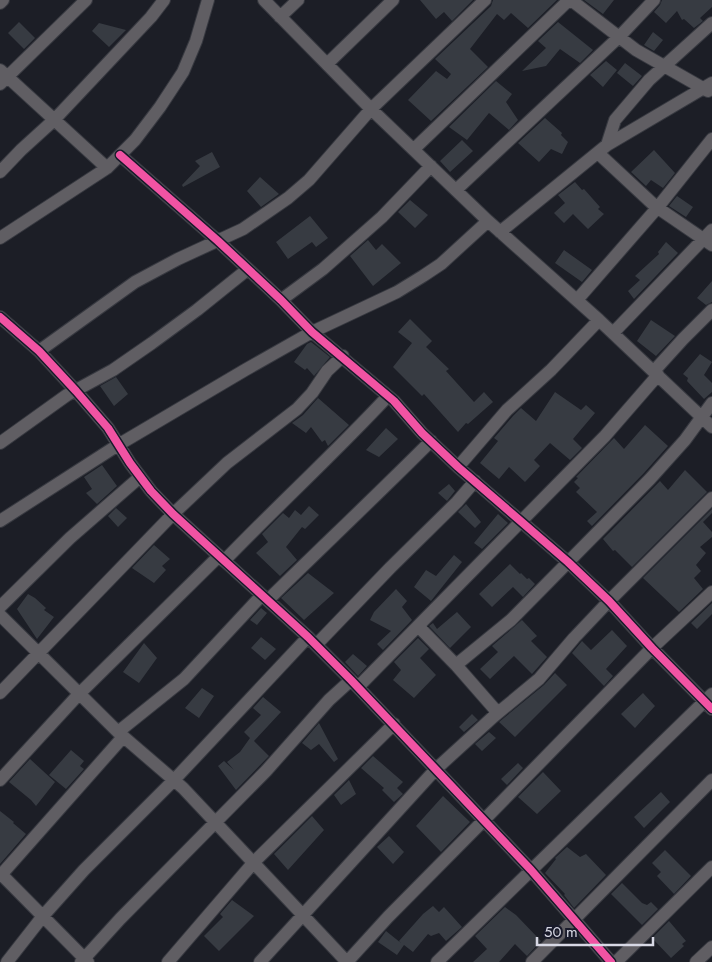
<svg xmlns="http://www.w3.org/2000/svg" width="712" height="962" viewBox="0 0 712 962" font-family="Jost,sans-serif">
<rect width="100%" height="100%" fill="#1c1e26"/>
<path fill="#373b42" d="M420 0H473L452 21 444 12 436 19Z
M493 0H557L528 28 511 13 504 20 497 14 470 49 488 67 431 121 408 100 436 71 447 79 451 74 435 59 491 6Z
M584 0H614L603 14Z
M662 0H712V7L700 18 703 21 694 28 684 19 682 20 677 11 666 23 654 12 660 5Z
M19 22 35 38 24 49 8 33Z
M558 22 593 50 580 63 560 49 546 66 522 71 546 48 538 41Z
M99 23 126 30 109 47 92 31Z
M653 32 663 40 654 51 644 45Z
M606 61 617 70 603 87 590 75Z
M625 63 642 76 633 86 617 73Z
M496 81 512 94 506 102 518 120 509 130 489 113 467 140 449 127Z
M545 118 562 133 561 135 568 142 562 154 551 149 539 162 518 143Z
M462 140 473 151 450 172 440 161Z
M654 150 675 173 663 188 651 180 646 186 631 172Z
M212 152 220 167 183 187 182 185 200 166 195 161Z
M260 177 279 194 261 207 247 191Z
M575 182 582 190 584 189 600 207 598 209 604 214 588 229 573 214 564 223 554 213 565 203 558 195Z
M677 196 693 207 686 217 669 206Z
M410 200 428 215 415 228 398 212Z
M310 216 328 238 316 247 312 242 288 259 276 242Z
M368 240 376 250 382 244 401 263 373 286 350 256Z
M666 242 678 253 634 299 628 291 640 280 635 276 659 254 658 252Z
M564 250 592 270 582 282 555 263Z
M712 281V302L706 305 697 298Z
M410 319 432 341 426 347 449 369 446 371 474 402 484 392 493 402 468 424 466 423 458 432 424 394 422 396 393 367 412 343 398 332Z
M651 320 675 336 656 356 637 341Z
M311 342 330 357 314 376 307 368 305 370 294 362 307 344Z
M700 354 712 362 704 375 712 383V392L704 399 687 381 688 378 683 374Z
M116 377 128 394 114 406 100 386Z
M555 392 581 410 586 405 595 413 573 439 582 448 570 460 550 443 534 460 540 466 525 482 509 467 499 479 480 463 498 441 494 438 513 416 521 408 536 421Z
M318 398 349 425 328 446 325 440 322 442 311 427 306 433 292 423 303 415Z
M645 425 668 446 644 473 592 526 587 521 597 512 576 492 580 488 574 482 578 478 576 477 614 438 624 449Z
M386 428 398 439 379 457 366 450Z
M102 465 117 486 97 504 86 493 92 489 84 477Z
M685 470 707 492 632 567 615 550 613 551 603 539 660 481 668 490Z
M449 484 455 491 447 501 438 493Z
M466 504 481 522 475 528 458 512Z
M309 506 319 515 305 529 302 527 286 547 297 560 280 576 256 553 268 542 262 534 283 513 289 518 295 510 301 515Z
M116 508 127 518 118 527 108 516Z
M712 509V513L703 522 712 532V537L700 547 706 553 696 565 701 571 694 578 703 589 679 612 643 578Z
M498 514 508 523 482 549 474 543Z
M154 545 170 559 162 566 166 570 154 583 132 568Z
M454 555 462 562 431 601 414 587 426 570 436 576Z
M510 564 520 574 521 573 527 579 529 578 535 584 523 597 513 587 492 607 479 594Z
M308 573 334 593 304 620 281 598Z
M396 589 407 601 402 607 412 620 383 650 377 644 391 631 370 620 374 612Z
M28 594 35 598 46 608 44 610 54 617 37 639 17 609Z
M712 603V614L697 629 691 623Z
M261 608 267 613 257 625 250 620Z
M457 612 471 627 450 648 429 626 433 623 437 629Z
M522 620 537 636 531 641 547 657 532 674 514 656 490 679 480 669 498 652 492 646Z
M612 630 627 646 606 669 613 676 604 686 572 653 582 641 591 650Z
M261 637 276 649 265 660 251 648Z
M418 638 429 649 420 658 436 675 414 698 393 680 401 670 394 662Z
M144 643 157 658 139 683 123 672Z
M353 654 367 666 358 676 345 662Z
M555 673 567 685 515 737 499 722 544 685Z
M202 688 214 696 199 718 185 708Z
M643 693 655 706 635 728 621 714Z
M263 697 281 712 254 741 269 756 236 790 218 766 224 761 234 770 227 762 240 752 250 738 244 732 261 715 253 708Z
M472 714 478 720 464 732 459 727Z
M319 723 338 759 334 762 319 744 311 750 302 743Z
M489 732 496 738 482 751 475 744Z
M71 750 84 761 80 766 84 769 66 789 49 775Z
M373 756 403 782 397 788 403 794 394 802 382 790 384 788 361 768Z
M30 759 55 782 36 806 31 800 9 782Z
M518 763 523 768 507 785 501 779Z
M543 772 561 791 537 814 518 797Z
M349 780 356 794 341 805 334 795Z
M661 792 670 802 644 828 634 817Z
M443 796 470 822 441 852 416 826Z
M0 811 14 822 13 823 26 834 0 864Z
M312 816 324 830 288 870 274 854Z
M389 836 404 852 393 864 377 847Z
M567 847 580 857 586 854 606 875 574 908 564 895 565 894 545 873 556 859 555 858Z
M665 850 691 876 674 894 657 876 661 872 652 863Z
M622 883 642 903 647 905 651 902 658 909 642 925 611 894Z
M232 900 254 916 219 951 204 936 223 917 220 914Z
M433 906 439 912 444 907 462 927 446 941 439 933 431 936 428 934 413 952 404 945 397 955 378 942 386 931 401 943 399 941 423 914Z
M505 907 516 915 541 941 527 956 515 944 499 962H473L487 949 475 936Z
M669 921 686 941 682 944 684 946 671 958 652 938Z"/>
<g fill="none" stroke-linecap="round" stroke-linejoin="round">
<g stroke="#373940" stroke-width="14">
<path id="minor" d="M264 0 371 109 488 221 599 320 712 427
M571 0 636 50 708 91
M0 3 3 0
M280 17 298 0
M327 64 393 0
M0 70 107 168
M0 84 86 0
M607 145 615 120 649 80 712 23
M414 149 569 0
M598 153 655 206 712 245
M120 155 218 241 281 300 312 332 394 401 422 433 458 467 568 562 609 601 652 648 712 709
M0 172 21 150 54 120 151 17 164 0
M456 190 619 37 654 0
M500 232 607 145 712 83
M0 238 107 168 135 140 160 107 183 72 196 41 208 0
M281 300 323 269 382 217 431 166
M577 300 658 207 712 139
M0 317 39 351 76 391 108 428 130 463 151 491 173 514 308 637 351 680 531 870 611 962
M613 333 712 230
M39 351 135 282 178 259 243 229 288 198 309 180 371 109 485 0
M654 371 683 339 712 310
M0 443 67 395 113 370 152 343 197 310 248 269
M458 467 507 410 551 370 599 320
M0 521 118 445 245 370 312 332 397 292 423 276 441 264 488 221
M224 561C278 505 335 453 388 396
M268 600C322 547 377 495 431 441
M0 607 70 538 140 477
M0 615 118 732 183 788 347 962
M418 626 456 665 498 713
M316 645 390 568 457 502 475 481
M456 665 511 620 650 479 685 440 712 403
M358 687 605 436 658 375
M0 693 173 514 227 463 297 409 312 393 327 371 343 356
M118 732 184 679 262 595
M0 780 79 694 219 556
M0 873 88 962
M0 876 123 737
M7 962 43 916 84 870 174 780 308 637
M81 962 120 919 266 771 329 700 351 680
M168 962 254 862 394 724
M260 962 436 769 493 717 539 679 574 638 609 601 712 498
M347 962 388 917 484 820 652 648 712 592
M437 962 712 694
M532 962 712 780
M616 962 712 867
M696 962 712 947"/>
</g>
<use href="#minor" stroke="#605e63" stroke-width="12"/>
<g stroke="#181a2a" stroke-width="11">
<path id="cycleway" d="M120 155 218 241 281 300 312 332 394 401 422 433 458 467 568 562 609 601 652 648 712 709
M0 317 39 351 76 391 108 428 130 463 151 491 173 514 308 637 351 680 531 870 611 962"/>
</g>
<use href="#cycleway" stroke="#f153a3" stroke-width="8"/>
</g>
<path d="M537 937v8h116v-8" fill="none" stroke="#d7d8e4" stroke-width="2.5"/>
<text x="544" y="937" font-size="15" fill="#d7d8e4" stroke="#181a2a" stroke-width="4" paint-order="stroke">50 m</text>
</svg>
